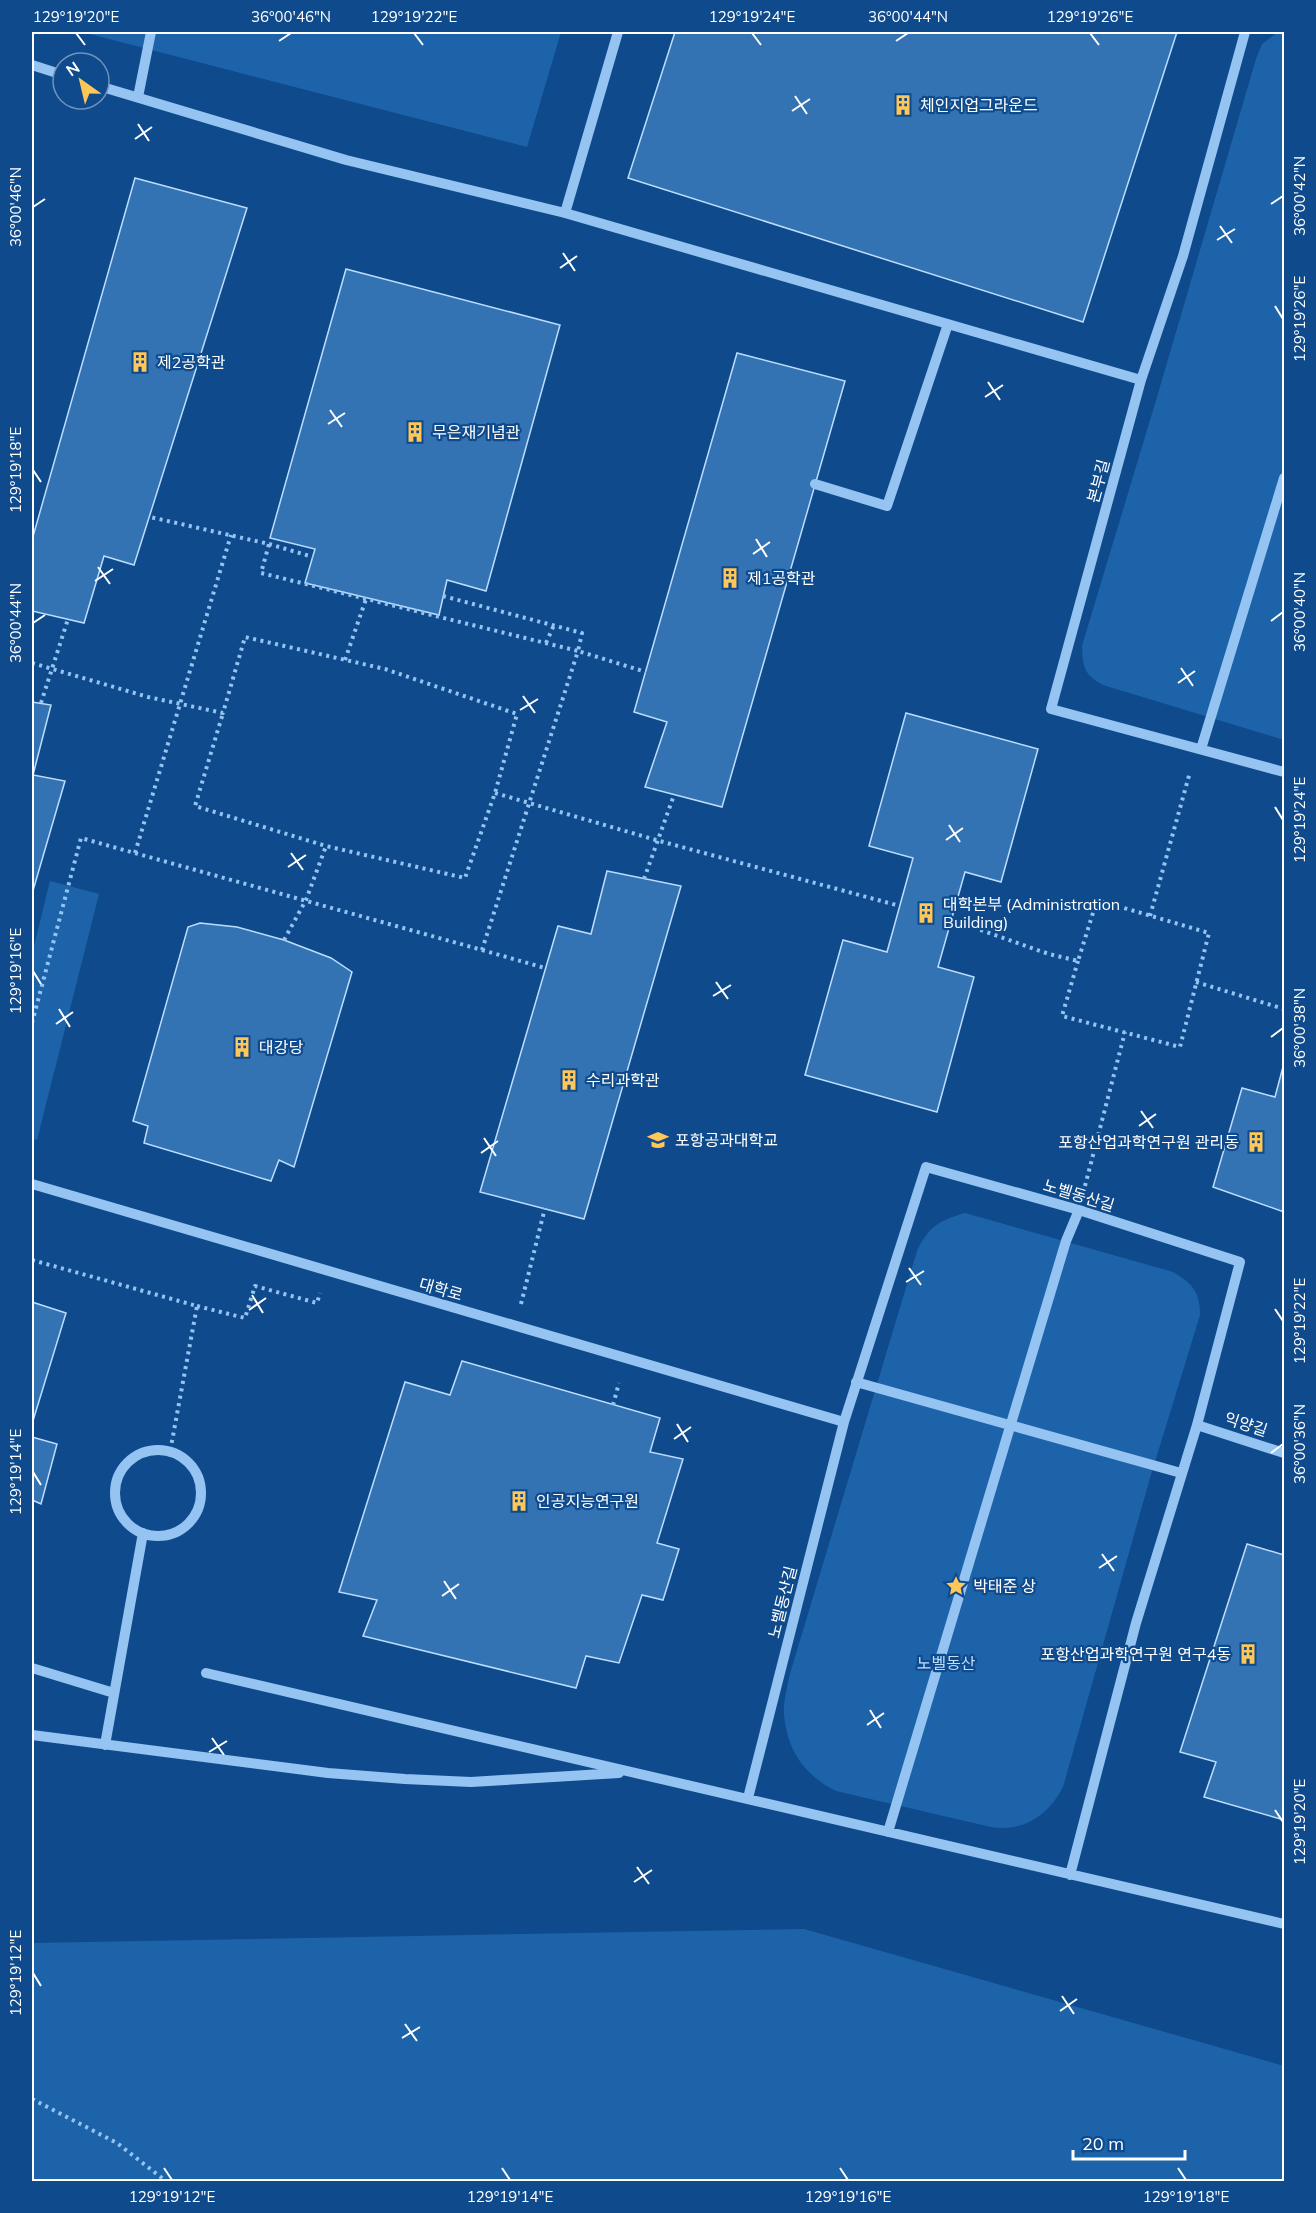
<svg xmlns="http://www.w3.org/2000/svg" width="1316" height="2213" viewBox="0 0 1316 2213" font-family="Mulish,'Noto Sans KR',sans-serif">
<rect width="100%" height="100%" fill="#0f4b8c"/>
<path fill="#1d63aa" d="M82 32H561L527 147Z
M1278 32H1284V740L1103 685C1084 674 1083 668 1082 646L1157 397 1256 59 1262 44Z
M50 881 99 894 37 1140 32 1138V954Z
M965 1213 1173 1272C1193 1284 1200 1292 1200 1315L1150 1478 1063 1787C1048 1816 1023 1832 991 1827L836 1791C804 1775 787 1750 784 1714 783 1703 787 1689 789 1677L917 1251C928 1227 940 1220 965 1213Z
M804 1929 1284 2066V2181H32V1943Z"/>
<path fill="#3373b4" stroke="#bcddfe" stroke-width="1.5" d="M675 32H1177L1083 322 628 178Z
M135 178 247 208 134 565 104 556 84 623 32 611V540Z
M346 269 560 325 486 591 447 580 439 615 305 583 315 549 270 538Z
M737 353 845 381 722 807 645 787 667 722 634 712Z
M32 702 51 705 33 775 65 781 32 894Z
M906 713 1038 749 1001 882 965 872 938 967 974 977 937 1112 805 1075 843 940 887 952 913 858 869 846Z
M607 871 681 886 584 1219 480 1192 558 926 591 934Z
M200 923 237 927 284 940 331 958 352 972 294 1167 279 1160 271 1181 144 1143 148 1126 133 1121 188 927Z
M1284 1063V1212L1213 1187 1242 1088 1275 1097Z
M32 1302 66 1313 32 1424Z
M462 1361 660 1418 650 1452 683 1459 657 1543 679 1549 663 1600 642 1595 619 1663 586 1656 576 1688 363 1636 377 1600 339 1592 405 1382 450 1395Z
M32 1437 57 1444 41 1504 32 1500Z
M1247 1544 1284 1555V1820L1204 1797 1216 1762 1180 1752Z"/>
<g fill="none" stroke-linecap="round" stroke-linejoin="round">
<path stroke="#95c4f3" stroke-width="4" stroke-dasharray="3 4.5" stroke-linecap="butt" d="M269 544 313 557
M443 596 582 633 578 651 646 672
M546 643 554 625
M345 660 366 599
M32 663 148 697 223 713 245 637 385 669 517 714 495 793 465 878 326 846 195 806 223 713
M41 703 68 619
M495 793 656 840 900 906
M135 853 231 535
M644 879 674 795
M1150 916 1190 772
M952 920 1049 954 1078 961 1097 900 1209 933 1180 1047 1062 1016 1078 961
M284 940 306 900 326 846
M482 950 545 968
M1196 982 1284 1009
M32 1023 81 838 482 950 578 651 261 573 269 544 150 517
M1085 1186 1125 1032
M32 1260 197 1306 170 1452
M521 1304 545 1208
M197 1306 245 1318 255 1286 317 1303 320 1293
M613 1405 619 1383
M32 2099 117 2143 167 2182"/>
<path stroke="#95c4f3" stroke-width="10" d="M1245 32 1183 256 1141 380 1051 709 1284 772
M32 65 63 75
M99 86 346 160 565 213 1141 380
M138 97 151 32
M565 213 618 32
M815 484 887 506 948 324
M1201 749 1284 478
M32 1184 844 1422
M856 1382 1181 1473
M1197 1425 1284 1453
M115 1493a43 43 0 1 1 86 0a43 43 0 1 1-86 0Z
M32 1668 114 1693
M206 1673 1284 1924
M32 1735 328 1773 405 1779 471 1782 619 1773
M105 1745 143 1533
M748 1798 844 1422 926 1167 1079 1210 1240 1262 1197 1425 1136 1623 1070 1875
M888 1832 1066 1241 1079 1210"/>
</g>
<path fill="none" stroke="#fff" stroke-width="2" d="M76 33 85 45M414 33 423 45M752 33 761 45M1090 33 1099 45M279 41 291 33M896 41 908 33M795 96 807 114M792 111 810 99M138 124 149 141M135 139 152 127M1271 204 1283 196M33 207 45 199M1220 226 1232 243M1217 240 1235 229M563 253 575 271M560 268 577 256M1275 306 1283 319M988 382 1000 400M985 397 1003 385M330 410 342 427M328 424 345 413M33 470 41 482M756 539 767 557M753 554 770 542M98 567 110 584M95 581 113 569M1271 621 1283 612M33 623 45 615M1181 668 1193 686M1178 683 1195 671M523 696 535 713M520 710 538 699M1275 807 1283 820M949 825 960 842M946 840 963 828M291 853 303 870M288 867 306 855M33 971 41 984M716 982 728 999M713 996 731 985M59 1009 70 1027M56 1024 73 1012M1271 1037 1283 1028M1141 1111 1153 1128M1139 1126 1156 1114M484 1138 496 1156M481 1153 498 1141M909 1268 921 1285M906 1282 924 1271M252 1295 263 1313M1275 1309 1283 1321M249 1310 266 1298M677 1424 688 1442M674 1439 691 1427M1271 1453 1283 1444M33 1472 41 1485M1102 1554 1114 1571M1099 1568 1117 1556M444 1581 456 1599M442 1596 459 1584M870 1710 881 1728M867 1725 884 1713M212 1738 224 1755M209 1752 227 1741M1275 1810 1283 1822M637 1867 649 1884M634 1882 652 1870M33 1973 41 1986M1062 1996 1074 2014M1060 2011 1077 1999M405 2024 417 2041M402 2038 420 2027M164 2168 172 2180M502 2168 510 2180M840 2168 848 2180M1178 2168 1186 2180"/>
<defs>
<g id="building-bare" transform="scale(1.62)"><path d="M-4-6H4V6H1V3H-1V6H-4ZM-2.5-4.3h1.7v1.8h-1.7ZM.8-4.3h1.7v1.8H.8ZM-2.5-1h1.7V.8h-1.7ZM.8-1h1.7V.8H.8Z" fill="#ffc757" stroke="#0f4b8c" stroke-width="2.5" paint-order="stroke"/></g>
<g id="university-bare" transform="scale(1.62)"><path d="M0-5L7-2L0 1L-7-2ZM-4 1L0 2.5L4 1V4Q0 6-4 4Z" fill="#ffc757" stroke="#0f4b8c" stroke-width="2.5" paint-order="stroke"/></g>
<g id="sight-bare" transform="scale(1.62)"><path d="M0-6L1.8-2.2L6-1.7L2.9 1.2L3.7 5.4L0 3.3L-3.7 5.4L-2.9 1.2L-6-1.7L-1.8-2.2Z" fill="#ffc757" stroke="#0f4b8c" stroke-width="2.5" paint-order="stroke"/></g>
</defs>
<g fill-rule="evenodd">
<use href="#building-bare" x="903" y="105"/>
<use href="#building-bare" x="140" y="362"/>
<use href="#building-bare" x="415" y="432"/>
<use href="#building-bare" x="730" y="578"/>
<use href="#building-bare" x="926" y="913"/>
<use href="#building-bare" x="242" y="1047"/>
<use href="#building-bare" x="569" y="1080"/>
<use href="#university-bare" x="658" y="1140"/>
<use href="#building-bare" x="1256" y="1142"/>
<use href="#building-bare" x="519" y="1501"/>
<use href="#sight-bare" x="956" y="1586"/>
<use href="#building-bare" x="1248" y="1654"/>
</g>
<g text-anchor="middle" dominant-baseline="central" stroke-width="4.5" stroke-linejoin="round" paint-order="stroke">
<g font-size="16" fill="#fff" stroke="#0f4b8c" text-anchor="start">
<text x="920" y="105">체인지업그라운드</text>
<text x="157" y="362">제2공학관</text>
<text x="432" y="432">무은재기념관</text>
<text x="747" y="578">제1공학관</text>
<text x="943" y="904">대학본부 (Administration<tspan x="943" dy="18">Building)</tspan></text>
<text x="259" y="1047">대강당</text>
<text x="586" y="1080">수리과학관</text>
<text x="675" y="1140">포항공과대학교</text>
<text x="1239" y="1142" text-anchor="end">포항산업과학연구원 관리동</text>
<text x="536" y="1501">인공지능연구원</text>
<text x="973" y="1586">박태준 상</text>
<text x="1231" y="1654" text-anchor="end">포항산업과학연구원 연구4동</text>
</g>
<g font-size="16" fill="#fff" stroke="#0f4b8c">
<text transform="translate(1098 481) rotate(-75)">본부길</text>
<text transform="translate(1079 1195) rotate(17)">노벨동산길</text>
<text transform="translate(441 1289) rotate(16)">대학로</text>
<text transform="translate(1246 1424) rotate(18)">익양길</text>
<text transform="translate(782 1602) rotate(-76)">노벨동산길</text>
</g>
<g font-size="16" fill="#bcddfe" stroke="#0f4b8c">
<text x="946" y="1663">노벨동산</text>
</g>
</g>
<rect width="1316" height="2213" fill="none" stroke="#0f4b8c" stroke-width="66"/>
<g transform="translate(81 81) rotate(326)"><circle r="28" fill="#0f4b8c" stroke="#6f93ba" stroke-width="1.5"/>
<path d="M0-4.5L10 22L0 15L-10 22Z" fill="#ffc757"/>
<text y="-9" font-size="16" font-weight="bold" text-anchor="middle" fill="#ffffff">N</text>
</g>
<path d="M1073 2150v9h112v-9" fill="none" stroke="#ffffff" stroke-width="3"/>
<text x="1082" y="2150" font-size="18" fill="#ffffff" stroke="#0f4b8c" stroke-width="4.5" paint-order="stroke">20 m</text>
<rect x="33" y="33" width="1250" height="2147" fill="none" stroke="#fff" stroke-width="2"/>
<g font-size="15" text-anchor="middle" fill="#fff">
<text x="76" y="22">129°19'20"E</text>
<text x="291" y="22">36°00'46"N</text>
<text x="414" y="22">129°19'22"E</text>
<text x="752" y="22">129°19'24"E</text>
<text x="908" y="22">36°00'44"N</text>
<text x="1090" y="22">129°19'26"E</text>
<text transform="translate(1300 196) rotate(-90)" y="5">36°00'42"N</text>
<text transform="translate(16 207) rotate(-90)" y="5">36°00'46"N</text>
<text transform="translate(1300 319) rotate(-90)" y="5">129°19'26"E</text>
<text transform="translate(16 470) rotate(-90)" y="5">129°19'18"E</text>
<text transform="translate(1300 612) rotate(-90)" y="5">36°00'40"N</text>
<text transform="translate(16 623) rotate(-90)" y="5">36°00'44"N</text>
<text transform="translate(1300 820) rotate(-90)" y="5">129°19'24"E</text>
<text transform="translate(16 971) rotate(-90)" y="5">129°19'16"E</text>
<text transform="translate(1300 1028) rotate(-90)" y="5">36°00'38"N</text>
<text transform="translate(1300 1321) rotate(-90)" y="5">129°19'22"E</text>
<text transform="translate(1300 1444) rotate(-90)" y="5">36°00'36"N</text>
<text transform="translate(16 1472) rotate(-90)" y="5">129°19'14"E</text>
<text transform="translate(1300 1822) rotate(-90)" y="5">129°19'20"E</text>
<text transform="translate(16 1973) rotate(-90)" y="5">129°19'12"E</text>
<text x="172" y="2202">129°19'12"E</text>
<text x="510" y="2202">129°19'14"E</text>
<text x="848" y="2202">129°19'16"E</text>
<text x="1186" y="2202">129°19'18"E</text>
</g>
</svg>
